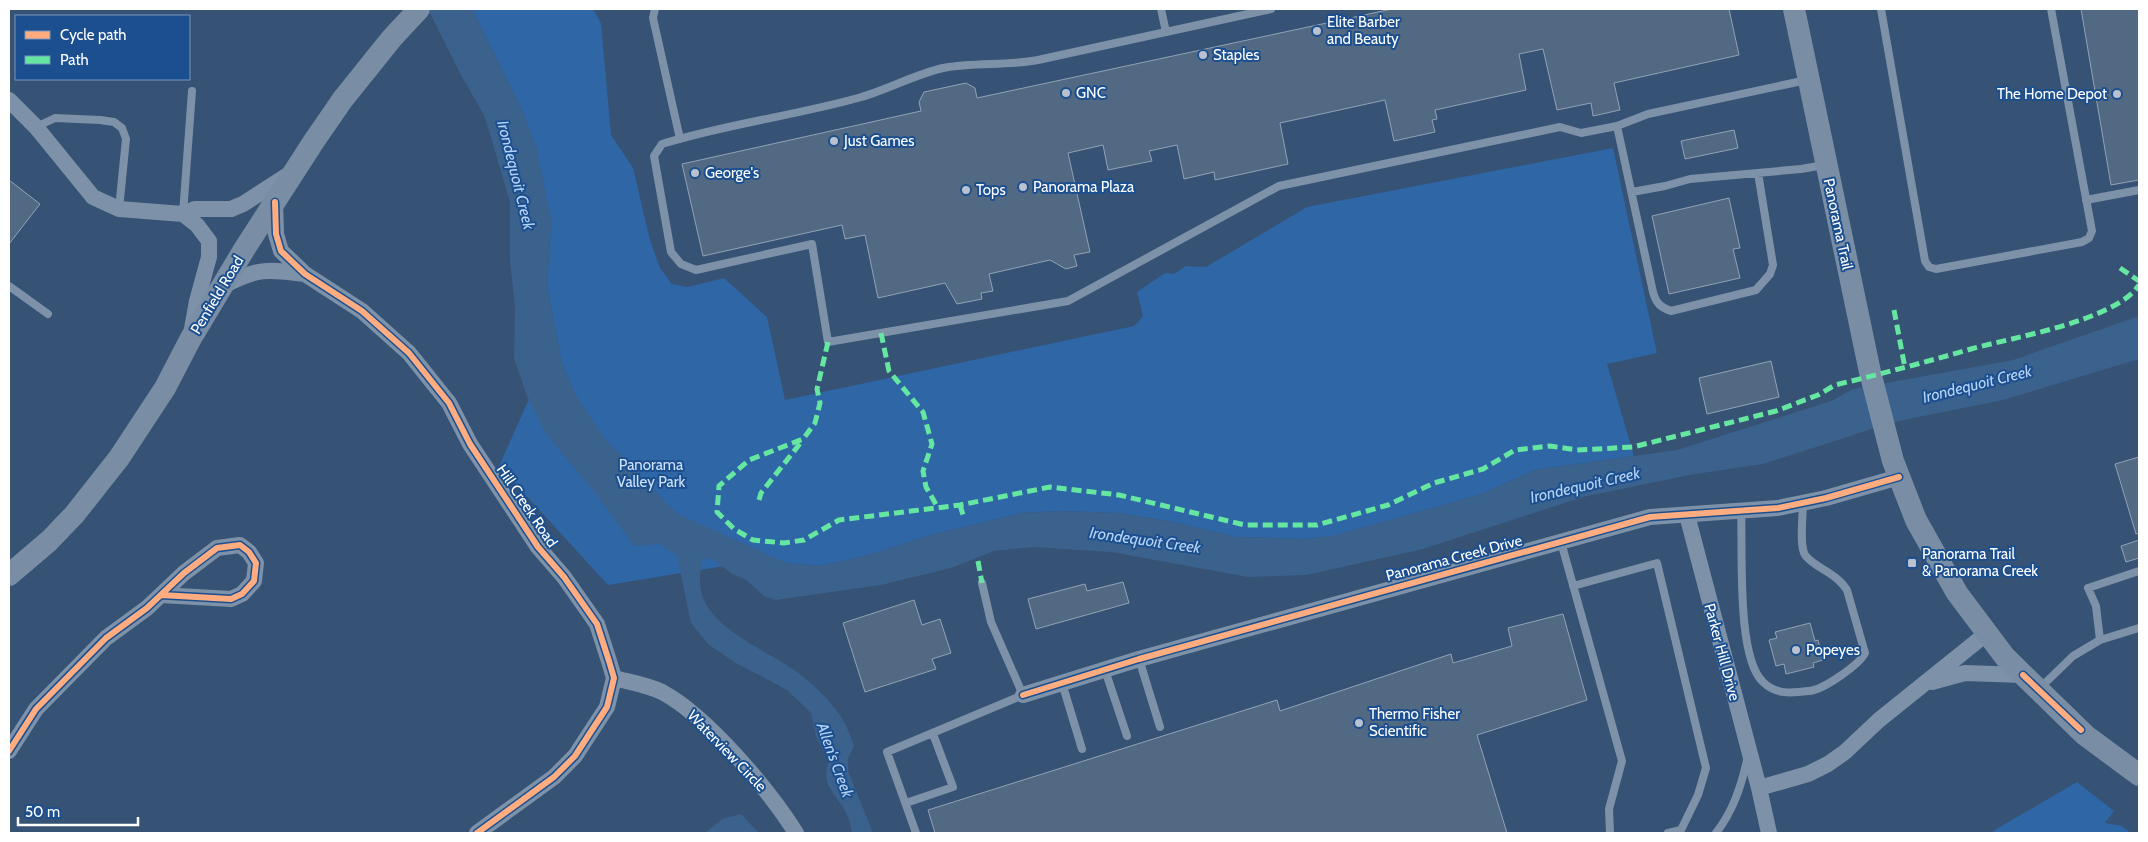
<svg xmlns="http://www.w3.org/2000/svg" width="2148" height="842" viewBox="0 0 2148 842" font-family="Cabin,sans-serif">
<rect width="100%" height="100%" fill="#365274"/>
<path fill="#2f66a5" d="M472 9H593L601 23 611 135 633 168 650 240 660 268 672 284 688 287 724 278 767 317 785 400 1134 326 1143 316 1137 292 1165 273 1174 274 1186 266 1206 267 1307 207 1613 148 1657 353 1607 364 1634 456 1535 470 1479 495 1333 536 1302 539 1236 537 1168 521 1118 513 1060 511 1022 513 931 535 865 556 821 566 786 563 773 558 608 585 499 466 533 390 571 384 562 364 547 287 551 222 536 147 519 104Z
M2077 782 2114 811 2105 823 2122 826 2131 833H1993V831Z"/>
<path fill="#3b618d" d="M428 9H472L519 104 536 146 551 222 547 287 562 364 576 395 604 438 637 471 668 505 680 515 786 563 821 566 865 556 931 535 1022 513 1060 511 1118 513 1168 521 1236 537 1302 539 1332 536 1479 495 1535 470 1677 450 1831 401 1853 389 2013 360 2139 316V359L2003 400 1894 422 1763 464 1689 475 1583 497 1423 549 1306 575 1248 577 1111 552 1033 547 994 551 951 568 881 585 776 600 764 596 745 579 732 574 713 559H702C700 572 698 588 704 600 720 633 766 650 794 670 811 682 834 703 844 722 848 729 851 738 854 746L848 758V771L873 833H852C851 828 850 822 848 817 841 798 818 785 829 762L816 736 811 713 787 690 734 662 708 644 691 623 677 556 660 544 634 546 594 491 546 434 527 396 514 358 515 307 510 261V202L485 117 461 75Z
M741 814 759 833H705L722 819Z"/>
<path fill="#526984" stroke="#92a2b6" d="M1392 9H1729L1739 55 1614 83 1620 110 1593 116 1591 103 1557 110 1543 49 1519 54 1526 90 1435 110 1437 119 1432 120 1435 132 1394 141 1385 100 1344 109 1280 123 1288 164 1215 180 1214 172 1184 179 1177 145 1149 151 1152 161 1108 170 1103 145 1068 153 1090 252 1074 255 1077 266 1066 269 1050 260 989 274 993 291 981 293 982 299 957 304 945 283 878 298 865 235 845 239 842 225 703 256 682 164 921 111 919 102 924 92 966 83 975 88 977 98Z
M2081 9H2139V180L2111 185Z
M1734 130 1738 148 1685 159 1681 141Z
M9 180 40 204 9 244Z
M1729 198 1740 248 1733 249 1740 278 1669 294 1652 216Z
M1771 361 1779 397 1707 414 1699 378Z
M2139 457V533L2136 534 2115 464Z
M2139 540V558L2126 562 2121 546Z
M1123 582 1129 603 1036 629 1028 599 1085 584 1087 591Z
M914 600 922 625 940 619 951 653 932 659 936 669 865 692 843 623Z
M1563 614 1587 700 1477 735 1507 833H935L928 810 1277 700 1280 711 1451 654 1453 663 1512 646 1508 628Z
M1810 623 1815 641 1818 640 1823 660 1813 663 1814 667 1786 674 1784 664 1776 666 1769 640 1777 638 1775 632Z"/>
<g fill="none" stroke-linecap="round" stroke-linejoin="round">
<path stroke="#7d92a8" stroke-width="8" d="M655 9 653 18 680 139
M1161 9 1166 32
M1271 9 1038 60C1006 66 975 62 943 68 913 75 887 90 858 98 793 116 726 124 662 144L654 156 671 252 681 264 696 270 812 244 828 342 1068 301 1279 186 1560 127 1581 133 1617 126 1648 114 1807 80
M1881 9 1925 261 1929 267 1936 269 2082 242 2089 238 2092 231 2051 9
M1617 126 1653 292C1656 303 1660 307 1671 311L1756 290 1770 274 1773 265 1758 173
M36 127 55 118 100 120 114 122 122 128 126 139 119 209
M1632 192 1665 186 1690 179 1801 169 1824 165
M2086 200 2139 190
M183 214 192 91
M9 286 48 314
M1741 511C1743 548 1736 657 1763 682 1776 695 1792 693 1809 691 1823 690 1859 665 1865 653L1847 590C1836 572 1813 567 1805 555 1799 545 1803 516 1803 503
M1561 542 1622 761 1609 809 1610 833
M1573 586 1657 563 1706 768 1698 795 1681 830 1668 833
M2100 640 2096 606 2088 588 2139 571
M1139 659 1160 727
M1105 670 1127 736
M1062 683 1082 749
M2039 689 2073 656 2100 640 2139 628
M906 803 953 787 933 734
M916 833 887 752 1023 695 991 622 982 583
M1716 833C1733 811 1741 787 1747 760"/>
<path stroke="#7d92a8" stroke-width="16" d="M9 100 36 127 93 197 119 209 183 214 195 209H231L243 204 291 173
M275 202 276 234 281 251 305 274 362 311 409 353 449 403 470 444 538 547 564 577 597 624 609 661 614 678 607 707 575 756 554 777 477 833
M183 214 197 225 209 241V257L197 301 192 329
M223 286C257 268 267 269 305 274
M1687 515 1759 788
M614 678C629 682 648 685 662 692 707 716 769 790 796 833
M1932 682 1965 673 2023 675
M1023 695 1139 659 1650 517 1778 508 1826 498 1899 477
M9 751 36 709 106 638 147 608 184 573 217 548 240 545 249 552 256 563 254 581 242 594 231 599 161 595
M1769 833 1759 788 1808 774 1828 764 1845 752 1879 720 1986 634"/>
<path stroke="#798da4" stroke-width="22" d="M1794 9 1870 372 1893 461 1916 520 1957 593 2005 657 2085 735 2139 775
M9 575 49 541 74 515 119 458 165 388 191 338 245 248 314 141 343 99 392 38 419 9"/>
<path stroke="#66e7a1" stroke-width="5" stroke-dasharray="10 5" stroke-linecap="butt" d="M2120 268 2139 281
M1894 310 1905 368
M881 333 889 371 923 412 932 444 923 471 926 487 938 508
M828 342 817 389 820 403 815 423 803 439 749 460 719 486 717 512 734 529 753 540 784 543 804 540 839 520 960 505 1050 487 1119 495 1245 525H1317L1388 505 1434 483 1483 469 1515 450 1550 446 1577 450 1633 447 1776 411 1818 395 1835 385C1881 374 1926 362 1971 349 2014 337 2115 321 2139 285
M759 500 761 493 802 441
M960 505 964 518
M978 561 982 583"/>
<g stroke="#1b4f8f" stroke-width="9">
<path id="cycleway" d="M275 202 276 234 281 251 305 274 362 311 409 353 449 403 470 444 538 547 564 577 597 624 609 661 614 678 607 707 575 756 554 777 477 833
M2023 675 2081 730
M1023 695 1139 659 1650 517 1778 508 1826 498 1899 477
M9 751 36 709 106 638 147 608 184 573 217 548 240 545 249 552 256 563 254 581 242 594 231 599 161 595"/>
</g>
<use href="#cycleway" stroke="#ffac80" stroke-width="6"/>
</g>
<g fill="#b9c2ce" stroke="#1b4f8f" stroke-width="2">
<circle cx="1317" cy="31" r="5"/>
<circle cx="1203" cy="55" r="5"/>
<circle cx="1066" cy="93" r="5"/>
<circle cx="2117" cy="94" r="5"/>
<circle cx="834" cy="141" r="5"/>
<circle cx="695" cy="173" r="5"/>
<circle cx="1023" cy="187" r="5"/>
<circle cx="966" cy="190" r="5"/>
<rect x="1907" y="558" width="10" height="10" rx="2.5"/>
<circle cx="1796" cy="650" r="5"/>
<circle cx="1359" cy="723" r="5"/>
</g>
<g text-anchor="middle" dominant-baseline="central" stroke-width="4" stroke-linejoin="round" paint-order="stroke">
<g font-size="15" fill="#fff" stroke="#1b4f8f" text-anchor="start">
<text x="1327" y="22">Elite Barber<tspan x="1327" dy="17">and Beauty</tspan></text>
<text x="1213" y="55">Staples</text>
<text x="1076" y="93">GNC</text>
<text x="2107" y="94" text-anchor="end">The Home Depot</text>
<text x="844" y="141">Just Games</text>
<text x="705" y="173">George's</text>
<text x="1033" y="187">Panorama Plaza</text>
<text x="976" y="190">Tops</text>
<text x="1922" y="554">Panorama Trail<tspan x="1922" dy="17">&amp; Panorama Creek</tspan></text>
<text x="1806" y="650">Popeyes</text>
<text x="1369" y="714">Thermo Fisher<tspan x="1369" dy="17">Scientific</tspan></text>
</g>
<g font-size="15" fill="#fff" stroke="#1b4f8f">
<text transform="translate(1838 224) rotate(78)">Panorama Trail</text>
<text transform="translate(217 295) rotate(-59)">Penfield Road</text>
<text transform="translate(527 506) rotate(56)">Hill Creek Road</text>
<text transform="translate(1454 558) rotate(-15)">Panorama Creek Drive</text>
<text transform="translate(1722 652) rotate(75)">Parker Hill Drive</text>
<text transform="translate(727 751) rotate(46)">Waterview Circle</text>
</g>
<g font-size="15" fill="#cfe3fa" stroke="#1b4f8f">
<text x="651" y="465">Panorama<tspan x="651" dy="17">Valley Park</tspan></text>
</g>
<g font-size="16" font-style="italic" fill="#b5d3f5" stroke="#1b4f8f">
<text transform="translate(516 175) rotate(76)">Irondequoit Creek</text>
<text transform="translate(1977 384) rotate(-14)">Irondequoit Creek</text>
<text transform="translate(1585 485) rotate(-13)">Irondequoit Creek</text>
<text transform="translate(1145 540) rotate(8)">Irondequoit Creek</text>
<text transform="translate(835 760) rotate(70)">Allen's Creek</text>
</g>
</g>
<rect width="2148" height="842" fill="none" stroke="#ffffff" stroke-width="20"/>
<rect x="15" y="15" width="175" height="65" fill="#1b4f8f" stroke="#7695bc"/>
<rect x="25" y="31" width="25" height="8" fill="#ffac80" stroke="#7695bc"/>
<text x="60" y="40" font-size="15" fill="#ffffff">Cycle path</text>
<rect x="25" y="56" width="25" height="8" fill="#66e7a1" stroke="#7695bc"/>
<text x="60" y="65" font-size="15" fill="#ffffff">Path</text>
<path d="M18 817v8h120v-8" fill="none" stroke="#ffffff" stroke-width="2.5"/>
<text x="25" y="817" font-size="15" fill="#ffffff" stroke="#1b4f8f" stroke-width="4" paint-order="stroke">50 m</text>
</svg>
